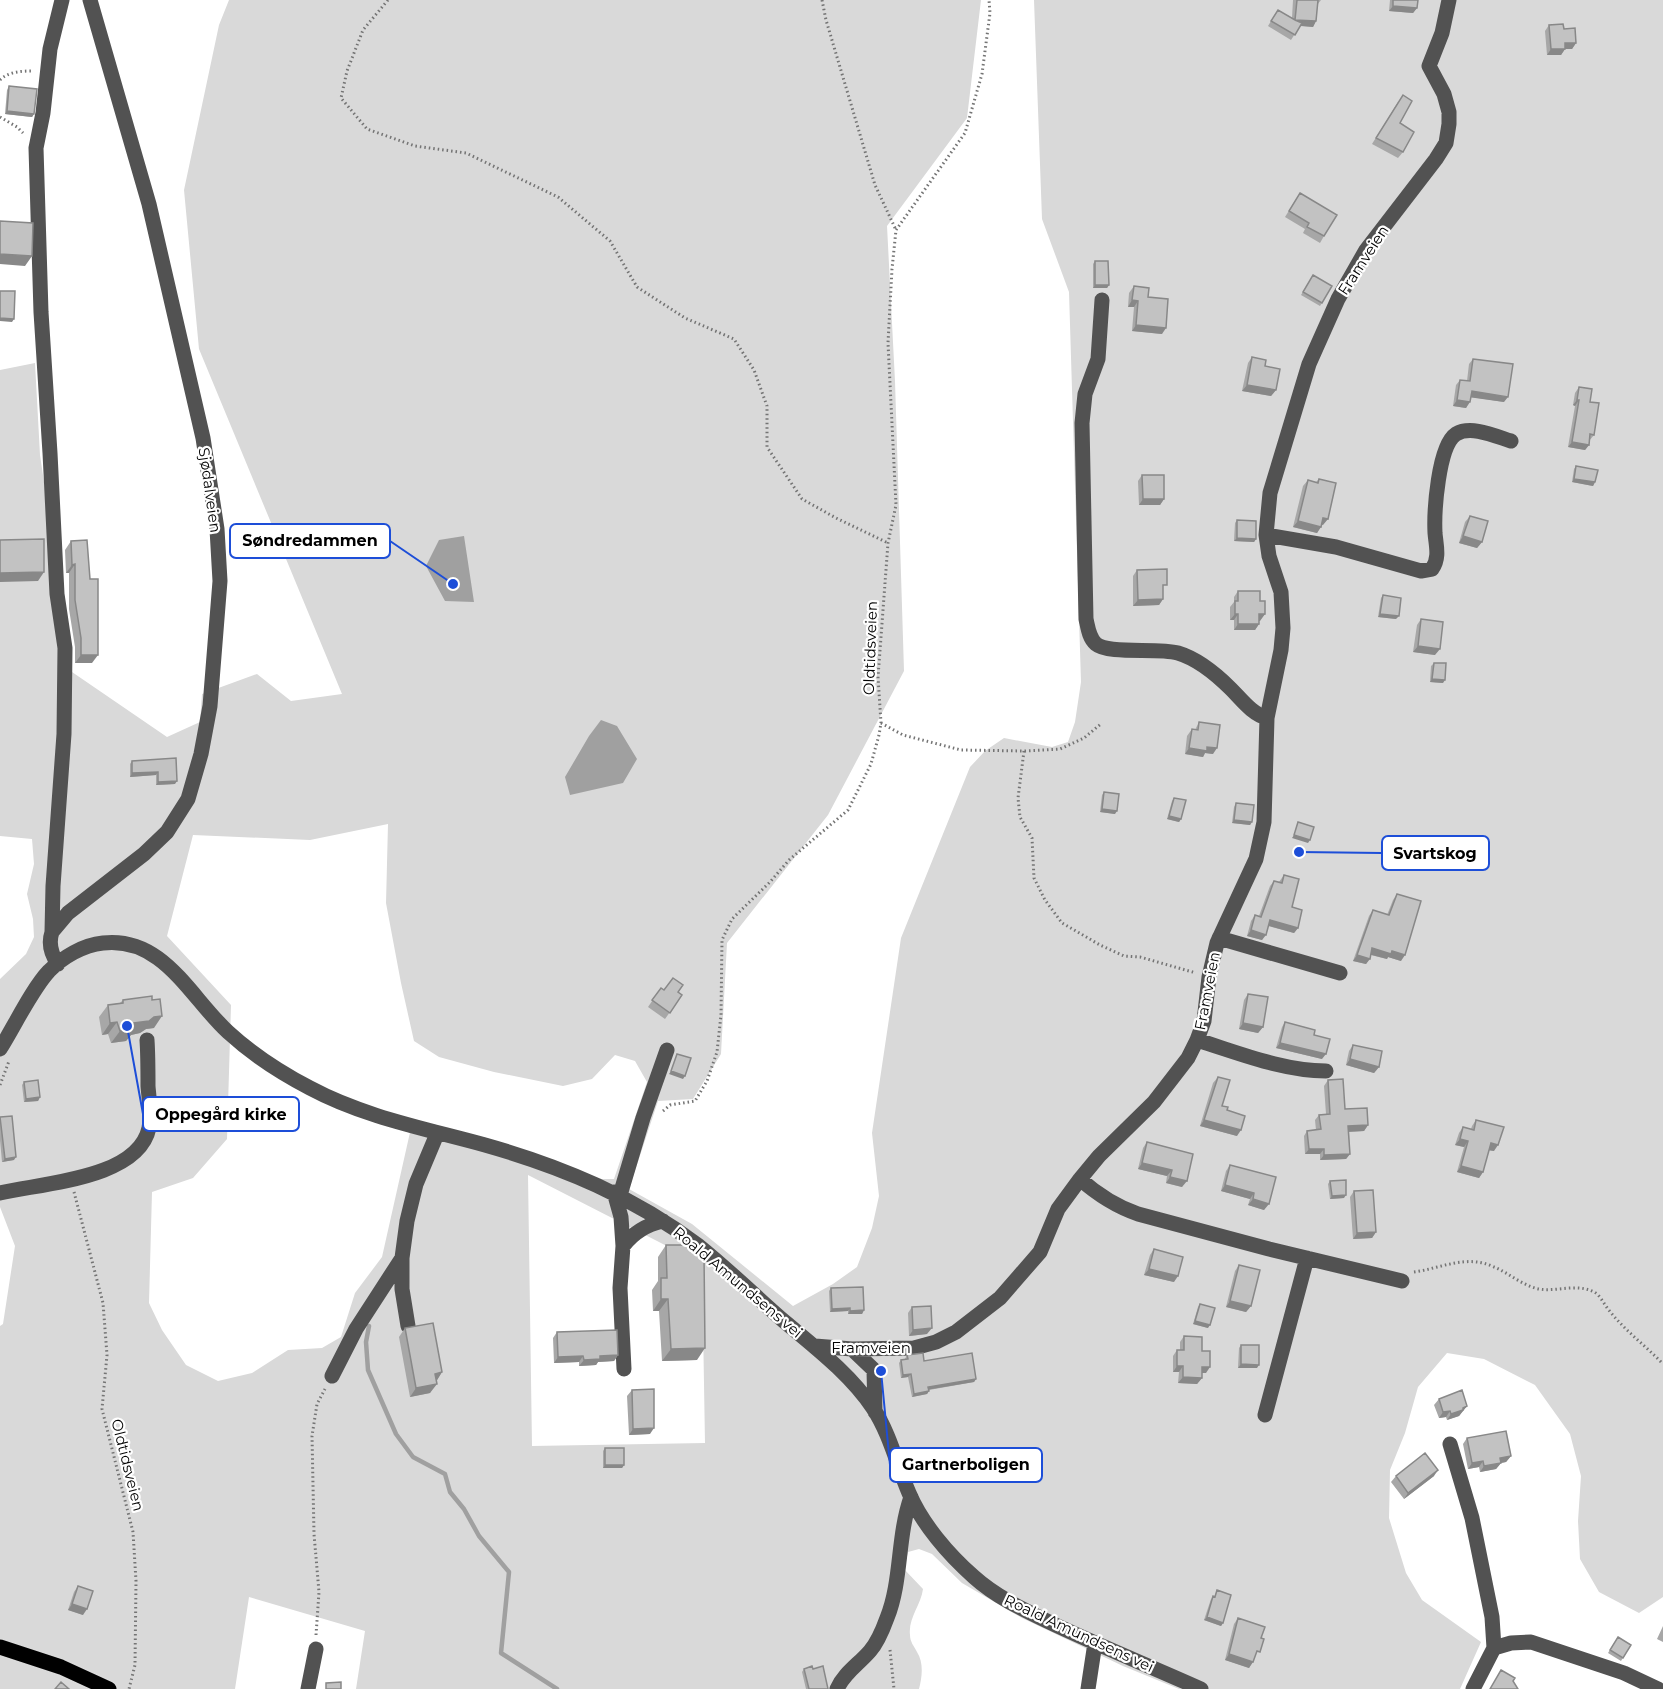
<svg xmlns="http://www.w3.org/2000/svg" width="1663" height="1689" viewBox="0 0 1663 1689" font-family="Montserrat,sans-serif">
<rect width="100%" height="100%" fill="#fff"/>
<path fill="#d9d9d9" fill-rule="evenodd" d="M229 0H981L967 118 887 226 895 381 904 671 828 815 727 943 721 1054 693 1099 658 1101 629 1189 692 1224 793 1306 833 1284 857 1267 872 1228 879 1196 872 1133 901 938 970 767 985 751 1004 738 1052 747 1068 742 1075 722 1081 682 1069 292 1042 219 1034 0H1663V1597L1639 1613 1599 1592 1580 1559 1578 1521 1581 1476 1570 1434 1535 1385 1484 1359 1447 1353 1418 1387 1405 1433 1390 1470 1389 1518 1406 1573 1422 1600 1481 1642 1460 1689H1179L1123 1666 1022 1618 962 1583 932 1554 919 1549 908 1552 904 1569 923 1589C921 1605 908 1618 910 1635 910 1642 914 1646 917 1652 924 1663 922 1677 919 1689H356L365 1631 249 1597 235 1689H0V1326L3 1324 15 1246 0 1207V979L26 954 34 937 33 919 27 894 34 864 32 839 0 836V370L35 363 40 455 72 672 167 737 200 722 202 694 257 674 291 701 342 694 199 349 184 190 219 25ZM388 824 386 903 401 983 414 1041 439 1057 494 1072 563 1086 592 1079 615 1055 635 1061 647 1082 614 1179H598L413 1119 382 1257 355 1293 341 1337 322 1348 288 1350 252 1373 218 1381 186 1365 162 1330 149 1303 152 1192 193 1178 227 1139 231 1005 167 936 193 835 310 840ZM528 1175 702 1264 705 1443 532 1446Z"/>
<path fill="#a0a0a0" d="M464 536 474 602 445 601 426 566 439 540Z
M601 720 617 726 637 759 623 783 570 795 565 777 589 736Z"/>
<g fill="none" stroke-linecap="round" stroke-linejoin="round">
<path stroke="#a0a0a0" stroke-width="4.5" d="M369 1326 366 1342 368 1370 396 1434 413 1457 445 1474 450 1492 464 1509 479 1536 509 1572 501 1653 557 1689"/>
<g stroke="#dbdbdb" stroke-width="18">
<path id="major" d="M0 1647 61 1667 109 1689"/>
</g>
<path stroke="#747474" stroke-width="3" stroke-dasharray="1.5 3" stroke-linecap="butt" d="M388 0 363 30 347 71 341 98 367 129 415 146 466 153 558 197 610 241 637 287 685 318 734 339 754 370 767 406V447L802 499 836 518 888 543
M822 0 826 20 875 185 896 230
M0 80C8 72 20 71 32 71
M0 117 17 127 23 133
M881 723 903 735 961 750 1024 751 1060 749 1084 738 1102 723
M1024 751 1018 798 1020 817 1032 838 1034 878 1045 900 1062 923 1100 945 1124 956 1140 957 1196 973
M0 1085 9 1061
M663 1111 670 1105 695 1101 707 1081 717 1052 721 1015 722 940 732 919 770 882 789 860 848 810 871 764 879 735 881 723 878 677 888 543 896 505 888 343 892 269 896 230 965 133 982 74 990 13 989 0
M74 1192 103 1303 107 1355 102 1409 133 1532 136 1581 135 1665 129 1689
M1414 1272C1442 1268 1467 1254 1494 1267 1509 1273 1523 1286 1539 1289 1558 1292 1576 1283 1594 1292 1600 1295 1604 1304 1608 1309 1624 1330 1645 1345 1663 1364
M316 1635 319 1592 314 1534 312 1436 317 1404 325 1389
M890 1650 894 1689"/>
<path stroke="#525252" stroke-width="15" d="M1102 300 1098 359 1085 394 1082 423 1086 619C1088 628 1089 638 1096 644 1109 655 1158 647 1178 653 1198 659 1217 675 1231 689 1242 700 1252 714 1267 718
M1266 535 1336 547 1421 571 1432 569C1440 558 1436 545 1435 533 1434 512 1438 446 1456 434 1471 425 1495 436 1511 441
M52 932 68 913 144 854 167 832 188 799 201 754 210 706 220 581 217 529 203 438 149 204 90 0
M1219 938 1340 973
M58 964C51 954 48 944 52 932L53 886 64 734 65 648 57 594 50 453 41 312 36 148 43 113 50 49 62 0
M1197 1040C1239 1053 1283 1071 1326 1071
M0 1049C14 1027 32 989 49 971 63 957 83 945 103 943 163 936 190 997 228 1032 253 1055 281 1073 310 1088 364 1117 427 1129 485 1145 563 1167 634 1197 699 1246 729 1270 756 1297 785 1322 816 1348 850 1374 873 1408 890 1434 897 1465 909 1493 922 1524 949 1555 974 1577 995 1596 1022 1609 1047 1621 1097 1645 1150 1666 1201 1689
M1080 1179C1098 1195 1115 1206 1138 1214L1269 1249 1402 1281
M614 1192 621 1217 623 1246 620 1288 624 1369
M0 1193C42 1183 138 1179 149 1128 152 1114 149 1100 148 1086 148 1071 148 1055 147 1040
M620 1195 643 1118 667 1050
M623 1246C634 1232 646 1225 663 1221
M402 1258V1289L408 1326
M815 1346 852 1349 914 1348 936 1342 956 1332 1000 1298 1040 1252 1058 1209 1080 1179 1099 1156 1154 1102 1188 1058 1197 1040 1204 1021 1209 977 1217 943 1256 859 1264 822 1267 718 1281 650 1283 628 1281 592 1269 556 1266 535 1270 493 1309 364 1338 299 1366 250 1436 159 1446 143 1449 124V112L1444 94 1429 66 1442 33 1449 0
M852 1349 874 1370 875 1412
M332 1376 356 1329 402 1258 407 1221 416 1184 437 1134
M1265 1415 1307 1258
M1450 1444 1472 1518 1492 1617 1494 1648 1473 1689
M1494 1648 1511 1643 1531 1642 1624 1673 1658 1689
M308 1689 316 1649
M837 1689C844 1673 859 1664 870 1651 877 1643 883 1629 887 1618 902 1581 897 1537 911 1497
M1088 1689 1095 1643"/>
<use href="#major" stroke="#000" stroke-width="15"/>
</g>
<path fill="#a7a7a7" d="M1293 0H1321L1317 5 1316 21 1313 27 1300 26 1291 40 1268 26 1278 10 1292 18Z
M1390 0H1418L1417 8 1413 13 1389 11Z
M1549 25 1576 43 1572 49H1565L1561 55H1547L1545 31Z
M9 86 34 114 32 117 5 114 7 90Z
M1398 102 1403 152 1398 158 1372 144Z
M1300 193 1324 236 1320 243 1303 233 1305 229 1285 217Z
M1095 261 1109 285 1107 288H1093V264Z
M1313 275 1322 303 1320 306 1301 295Z
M1134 286 1162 334 1132 331 1134 307H1128L1129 293Z
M1252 357 1265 366 1276 390 1271 396 1242 391 1248 363Z
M1473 359 1504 402 1471 397 1466 408 1453 406 1456 385 1460 380 1467 381 1469 364Z
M1579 387 1590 402 1594 435 1589 441V445L1585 450 1568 447 1575 406 1573 405 1575 393Z
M1576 466 1595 482 1593 486 1572 482 1574 469Z
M1142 475 1164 499 1160 505H1139L1138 481Z
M1319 479 1323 525 1322 524 1317 533 1293 527 1303 486 1308 480 1316 482Z
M1470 516 1482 542 1477 548 1459 543 1465 522Z
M1237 520 1256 539 1254 542 1234 541 1235 523Z
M71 541 92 663H75V647L69 609V573H66L65 550Z
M1137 570 1163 591V599L1159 605 1133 606V576Z
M1238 591 1260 601 1265 614 1259 621V624L1255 630H1234V620H1230V607L1234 602V597Z
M1383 595 1396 619 1378 617 1381 598Z
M1421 619 1435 655 1413 652 1417 625Z
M1434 663 1443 683 1430 682 1431 666Z
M1199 722 1213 754 1205 753 1203 757 1185 754 1187 736 1192 729 1195 730Z
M176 758 175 784 156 785V775L130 777V764L132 761Z
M1104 792 1115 814 1100 812 1102 795Z
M1174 798 1181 819 1179 822 1167 819 1172 801Z
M1236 803 1252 822 1250 825 1232 823 1234 807Z
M1284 875 1298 928 1294 933 1268 926 1262 940 1247 936 1251 921 1255 915 1259 916 1270 886 1274 881 1279 882Z
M1397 894 1401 961 1388 957 1387 959 1371 955 1366 964 1353 961 1369 916 1373 910 1387 915 1393 900Z
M661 988 664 990 678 992 682 995 665 1019 648 1007Z
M1248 994 1263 1027 1258 1033 1239 1029 1244 1000Z
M123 1000 154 1028 146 1029 140 1033 131 1035 126 1041 111 1043 108 1034 102 1035 99 1017 108 1005 120 1003Z
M1285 1022 1314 1035 1322 1059 1276 1048 1282 1027Z
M1353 1045 1379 1067 1374 1073 1346 1065 1349 1051Z
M1218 1077 1222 1106 1227 1110 1237 1136 1200 1126 1213 1083Z
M1328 1080 1345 1109 1368 1125 1364 1131 1349 1132 1350 1154 1346 1159 1320 1160V1154H1305L1304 1136 1307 1131 1316 1130 1315 1120 1319 1115 1326 1114 1324 1086Z
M24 1082 40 1097 38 1101 24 1102 22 1085Z
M0 1117 14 1160 2 1162 0 1140Z
M1476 1120 1494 1151 1489 1150 1483 1172 1479 1178 1457 1172 1464 1147 1455 1145 1459 1133 1463 1127 1471 1129 1472 1126Z
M1147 1142 1193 1154 1182 1187 1166 1183 1167 1176 1138 1169 1143 1148Z
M1230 1165 1276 1177 1264 1210 1248 1205 1250 1199 1221 1191 1226 1171Z
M1330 1181 1344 1198 1330 1199 1328 1184Z
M1354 1191 1376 1232 1372 1238 1353 1239 1350 1197Z
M666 1245 695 1254 697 1360 662 1361 659 1311H653L652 1290 658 1281V1257Z
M1154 1249 1174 1282 1144 1275 1150 1255Z
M1239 1265 1251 1306 1246 1312 1226 1307 1235 1271Z
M831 1288 864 1310 862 1314H848V1311L830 1312 829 1291Z
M1200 1304 1208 1328 1193 1324 1198 1307Z
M912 1307 927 1334 909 1336 908 1313Z
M405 1328 442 1372 436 1381 430 1393 410 1397 399 1337Z
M557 1332 618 1355 614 1361 598 1362 596 1365 579 1366V1362L554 1363 553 1338Z
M1184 1336 1202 1351 1206 1373H1202V1378L1197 1384 1178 1383 1179 1372H1173V1356L1177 1350H1180V1342Z
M1241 1345 1257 1368H1238L1239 1348Z
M907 1355 924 1361 976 1379 974 1382 929 1390V1391L927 1394 912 1397 908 1377 901 1378 899 1363 901 1360 905 1359Z
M632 1390 650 1434 629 1435 627 1396Z
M1439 1399 1467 1406 1459 1416 1447 1420 1446 1417 1439 1418 1434 1405Z
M1467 1438 1511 1456 1506 1462 1501 1463 1496 1469 1480 1472 1479 1467 1468 1469 1463 1444Z
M605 1448 624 1465 622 1468H603V1451Z
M1396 1476H1434L1404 1499 1391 1482Z
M78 1586 83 1615 68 1610 74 1592Z
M1217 1590 1223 1623 1221 1626 1204 1620 1211 1599 1214 1597Z
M1238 1618 1255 1658V1657L1249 1668 1225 1660 1234 1624Z
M1663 1626V1642L1657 1639Z
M1618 1637 1631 1645 1621 1661 1608 1653Z
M804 1669H813L828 1689H806L802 1672Z"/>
<path fill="#888" d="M1393 6 1417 8 1413 13 1389 11Z
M1295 20 1316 21 1313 27 1292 25Z
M1565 43H1576L1572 49H1565L1561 55H1547L1551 49Z
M7 111 34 114 32 117 5 114Z
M0 254 32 256 25 266 0 264Z
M1095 285H1109L1107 288H1093Z
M1132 300 1138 301 1134 307H1128Z
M0 318 14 319 12 322 0 321Z
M1136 325 1166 328 1162 334 1132 331Z
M1247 385 1276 390 1271 396 1242 391Z
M1472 391 1508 397 1504 402 1468 397Z
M1457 400 1470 402 1466 408 1453 406Z
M1577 400H1579L1575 406 1573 405Z
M1572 442 1589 445 1585 450 1568 447Z
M1574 479 1595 482 1593 486 1572 482Z
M1143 499H1164L1160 505H1139Z
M1323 518 1328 519 1323 525 1319 524Z
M1298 521 1321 527 1317 533 1293 527Z
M1463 536 1482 542 1477 548 1459 543Z
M1237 538 1256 539 1254 542 1234 541Z
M75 564 69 573H66L72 565Z
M44 572 38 581 0 582V573Z
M1163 599 1159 605 1133 606 1138 600Z
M1235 614H1238L1234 620H1230Z
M1259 614H1265L1260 621H1255Z
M1380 614 1399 616 1396 619 1378 617Z
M1238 624H1259L1255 630H1234Z
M1418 646 1440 649 1435 655 1413 652Z
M81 655H98L92 663H75Z
M1432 679 1445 680 1443 683 1430 682Z
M1207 747 1217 748 1213 754 1205 753 1203 757 1185 754 1189 748Z
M158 772 156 775 130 777 132 773Z
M177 781 175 784 156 785 158 782Z
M1102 809 1117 811 1115 814 1100 812Z
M1169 816 1181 819 1179 822 1167 819Z
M1234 820 1252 822 1250 825 1232 823Z
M1294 835 1310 840 1308 843 1292 838Z
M1270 920 1298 928 1294 933 1266 925Z
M1251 930 1266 935 1262 940 1247 936Z
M1372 948 1392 951 1405 955 1401 961 1388 957 1387 959 1368 954Z
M1357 955 1370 959 1366 964 1353 961Z
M162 1016 154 1028 146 1029 140 1033 131 1035 126 1041 111 1043 120 1031 134 1023 154 1017Z
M117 1022 108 1034 102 1035 110 1023Z
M1243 1023 1263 1027 1258 1033 1239 1029Z
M1280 1043 1326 1054 1322 1059 1276 1048Z
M1350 1059 1379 1067 1374 1073 1346 1065Z
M671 1071 685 1076 683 1079 669 1074Z
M40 1097 38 1101 24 1102 26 1099Z
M1204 1120 1241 1130 1237 1136 1200 1126Z
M1368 1125 1364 1131 1344 1132 1348 1126Z
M1460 1139 1468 1141 1464 1147 1455 1145Z
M1491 1143 1498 1145 1494 1151 1487 1150Z
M1309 1149H1324L1320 1154H1305Z
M1350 1154 1346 1159 1320 1160 1324 1155Z
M16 1157 14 1160 2 1162 5 1159Z
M1142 1163 1172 1170 1167 1176 1138 1169Z
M1461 1166 1483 1172 1479 1178 1457 1172Z
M1170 1177 1187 1181 1182 1187 1166 1183Z
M1225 1185 1254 1193 1250 1199 1221 1191Z
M1346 1195 1344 1198 1330 1199 1332 1196Z
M1253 1199 1269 1204 1264 1210 1248 1205Z
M1376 1232 1372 1238 1353 1239 1357 1233Z
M1149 1269 1178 1276 1174 1282 1144 1275Z
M661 1299H668L659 1311H653Z
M1230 1301 1251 1306 1246 1312 1226 1307Z
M850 1308 848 1311 830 1312 832 1309Z
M864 1310 862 1314H848L850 1311Z
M1195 1321 1210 1325 1208 1328 1193 1324Z
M932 1328 927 1334 909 1336 913 1330Z
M705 1348 697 1360 662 1361 671 1349Z
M618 1355 614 1361 598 1362 596 1365 579 1366 584 1360 600 1356Z
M583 1356 579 1362 554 1363 558 1357Z
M1241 1364 1259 1365 1257 1368H1238Z
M1177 1366H1183L1179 1372H1173Z
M1202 1367H1210L1206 1373H1197Z
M442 1372 436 1382 435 1374Z
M911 1374 908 1377 901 1378 903 1375Z
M1183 1377 1202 1378 1197 1384 1178 1383Z
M976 1379 974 1382 926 1390 928 1387Z
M437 1384 430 1393 410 1397 416 1388Z
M929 1391 927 1394 912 1397 914 1394Z
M1467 1406 1459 1416 1447 1420 1451 1414Z
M1450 1411 1446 1417 1439 1418 1443 1412Z
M654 1428 650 1434 629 1435 633 1429Z
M1511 1456 1506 1462 1495 1464 1500 1458Z
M1483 1461 1479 1467 1468 1469 1472 1463Z
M1501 1463 1496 1469 1480 1472 1484 1466Z
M605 1465H624L622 1468H603Z
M1438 1470 1434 1476 1404 1499 1408 1493Z
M72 1604 87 1609 83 1615 68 1610Z
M1207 1617 1223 1623 1221 1626 1204 1620Z
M1229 1654 1253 1662 1249 1668 1225 1660Z"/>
<path fill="#c2c2c2" stroke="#888" stroke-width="1.5" d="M1297 0H1318L1316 21 1295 20 1302 23 1295 35 1271 21 1278 10 1295 20Z
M1393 0H1418L1417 8 1393 6Z
M1563 24 1564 29 1575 28 1576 43H1565V49H1551L1549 25Z
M9 86 37 89 34 114 7 111Z
M1403 95 1412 101 1400 123 1414 132 1403 152 1376 138Z
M1300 193 1337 215 1324 236 1307 227 1309 223 1289 211Z
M0 221 33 223 32 256 0 254Z
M1095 261H1108L1109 285H1095Z
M1313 275 1332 286 1322 303 1303 292Z
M1134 286 1149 288 1148 297 1168 299 1166 328 1136 325 1138 301 1132 300Z
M0 291H15L14 319 0 318Z
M1252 357 1266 360 1265 366 1280 369 1276 390 1247 385Z
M1473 359 1513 364 1508 397 1472 391 1470 402 1457 400 1460 380 1470 381Z
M1579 387 1592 389 1590 402 1599 403 1594 435 1590 434 1589 445 1572 442 1579 400H1577Z
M1576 466 1598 470 1595 482 1574 479Z
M1142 475H1164V499H1143Z
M1319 479 1336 483 1328 519 1323 518 1321 527 1298 521 1308 480 1318 483Z
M1470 516 1488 521 1482 542 1463 536Z
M1237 520 1256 521V539L1237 538Z
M44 539V572L0 573V540Z
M87 540 90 579H98V655H81V638L75 600V564L72 565 71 541Z
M1167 569V585H1163V599L1138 600 1137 570Z
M1238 591H1260V601H1265V614H1259V624H1238V614H1235V601H1238Z
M1383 595 1401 598 1399 616 1380 614Z
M1421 619 1443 622 1440 649 1418 646Z
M1434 663H1446L1445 680 1432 679Z
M1199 722 1220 725 1217 748 1207 747V751L1189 748 1192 729 1198 730Z
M176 758 177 781 158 782V772L132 773V761Z
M1104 792 1119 794 1117 811 1102 809Z
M1174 798 1186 800 1181 819 1169 816Z
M1236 803 1254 805 1252 822 1234 820Z
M1298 822 1314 827 1310 840 1294 835Z
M1284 875 1299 879 1292 907 1302 910 1298 928 1270 920 1266 935 1251 930 1255 915 1261 917 1274 881 1282 883Z
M1397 894 1421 901 1405 955 1392 951 1391 954 1372 948 1370 959 1357 955 1373 910 1389 915Z
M673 978 683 985 678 992 682 995 670 1013 652 1000 661 988 664 990Z
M1248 994 1268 997 1263 1027 1243 1023Z
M152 996V1000L160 999 162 1016 154 1017 149 1021 134 1023V1029L120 1031 117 1022 110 1023 108 1005 123 1003V1000Z
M1285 1022 1315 1030 1314 1035 1330 1039 1326 1054 1280 1043Z
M1353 1045 1382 1051 1379 1067 1350 1059Z
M677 1054 691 1058 685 1076 671 1071Z
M1218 1077 1230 1080 1222 1106 1228 1107 1227 1110 1245 1116 1241 1130 1204 1120Z
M1343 1079 1345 1109 1367 1108 1368 1125 1348 1126 1350 1154 1324 1155V1149H1309L1307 1131 1321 1129 1319 1115 1330 1114 1328 1080Z
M38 1080 40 1097 26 1099 24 1082Z
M12 1116 16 1157 5 1159 0 1117Z
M1476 1120 1504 1127 1498 1145 1491 1143 1483 1172 1461 1166 1468 1141 1460 1139 1463 1127 1474 1130Z
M1147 1142 1193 1154 1187 1181 1170 1177 1172 1170 1142 1163Z
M1230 1165 1276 1177 1269 1204 1253 1199 1254 1193 1225 1185Z
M1346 1180V1195L1332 1196 1330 1181Z
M1373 1190 1376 1232 1357 1233 1354 1191Z
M666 1245H695V1254H704L705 1348 671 1349 668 1299H661V1278H667Z
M1154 1249 1183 1257 1178 1276 1149 1269Z
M1239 1265 1260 1270 1251 1306 1230 1301Z
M863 1287 864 1310 850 1311V1308L832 1309 831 1288Z
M1200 1304 1215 1308 1210 1325 1195 1321Z
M931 1306 932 1328 913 1330 912 1307Z
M433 1323 442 1372 435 1374 437 1384 416 1388 405 1328Z
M617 1330 618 1355 600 1356V1359L584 1360 583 1356 558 1357 557 1332Z
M1184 1336 1202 1337V1351H1210V1367H1202V1378L1183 1377V1366H1177V1350H1184Z
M1241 1345H1259V1365L1241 1364Z
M923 1353 924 1361 972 1353 976 1379 928 1387 929 1391 914 1394 911 1374 903 1375 901 1360 908 1359 907 1355Z
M654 1389V1428L633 1429 632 1390Z
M1462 1390 1467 1406 1463 1408V1410L1451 1414 1450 1411 1443 1412 1439 1399Z
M1506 1431 1511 1456 1500 1458 1501 1463 1484 1466 1483 1461 1472 1463 1467 1438Z
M605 1448H624V1465H605Z
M1425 1453 1438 1470 1408 1493 1396 1476Z
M78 1586 93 1591 87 1609 72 1604Z
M1217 1590 1231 1595 1223 1623 1207 1617 1213 1596 1215 1597Z
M1238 1618 1265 1627 1261 1638 1264 1639 1260 1652 1257 1651 1253 1662 1229 1654Z
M1618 1637 1631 1645 1623 1658 1610 1650Z
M812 1666 813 1669 823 1666 828 1689H809L804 1669Z
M1501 1670 1515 1678 1513 1681 1518 1689H1490Z
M61 1682 69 1689H55Z
M341 1682V1689H326V1683Z"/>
<g text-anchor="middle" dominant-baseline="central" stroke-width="4.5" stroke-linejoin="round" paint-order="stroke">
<g font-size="15" fill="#000" stroke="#fff">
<text transform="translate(1363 260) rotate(-57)">Framveien</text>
<text transform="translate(210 490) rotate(82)">Sjødalveien</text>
<text transform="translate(870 648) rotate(-88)">Oldtidsveien</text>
<text transform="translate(1207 991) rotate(-79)">Framveien</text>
<text transform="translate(738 1282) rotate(40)">Roald Amundsens vei</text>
<text x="871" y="1347">Framveien</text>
<text transform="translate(128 1465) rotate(76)">Oldtidsveien</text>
<text transform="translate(1079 1633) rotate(25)">Roald Amundsens vei</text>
</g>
</g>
<path fill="none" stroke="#1d4ed8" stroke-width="2" d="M453 584L390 541M1299 852L1382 853M127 1026L143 1114M881 1371L890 1465"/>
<g fill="#1d4ed8" stroke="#fff" stroke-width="2">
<circle cx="453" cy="584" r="6"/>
<circle cx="1299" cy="852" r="6"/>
<circle cx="127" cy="1026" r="6"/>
<circle cx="881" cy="1371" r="6"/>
</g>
<g fill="#fff" stroke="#1d4ed8" stroke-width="2">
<rect x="230" y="524" width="160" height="34" rx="6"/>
<rect x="1382" y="836" width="107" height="34" rx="6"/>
<rect x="143" y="1097" width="156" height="34" rx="6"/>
<rect x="890" y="1448" width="152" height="34" rx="6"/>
</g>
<g font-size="16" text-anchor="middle" font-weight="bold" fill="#000">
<text x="310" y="546">Søndredammen</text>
<text x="1435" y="859">Svartskog</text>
<text x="221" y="1120">Oppegård kirke</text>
<text x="966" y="1470">Gartnerboligen</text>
</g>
</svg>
